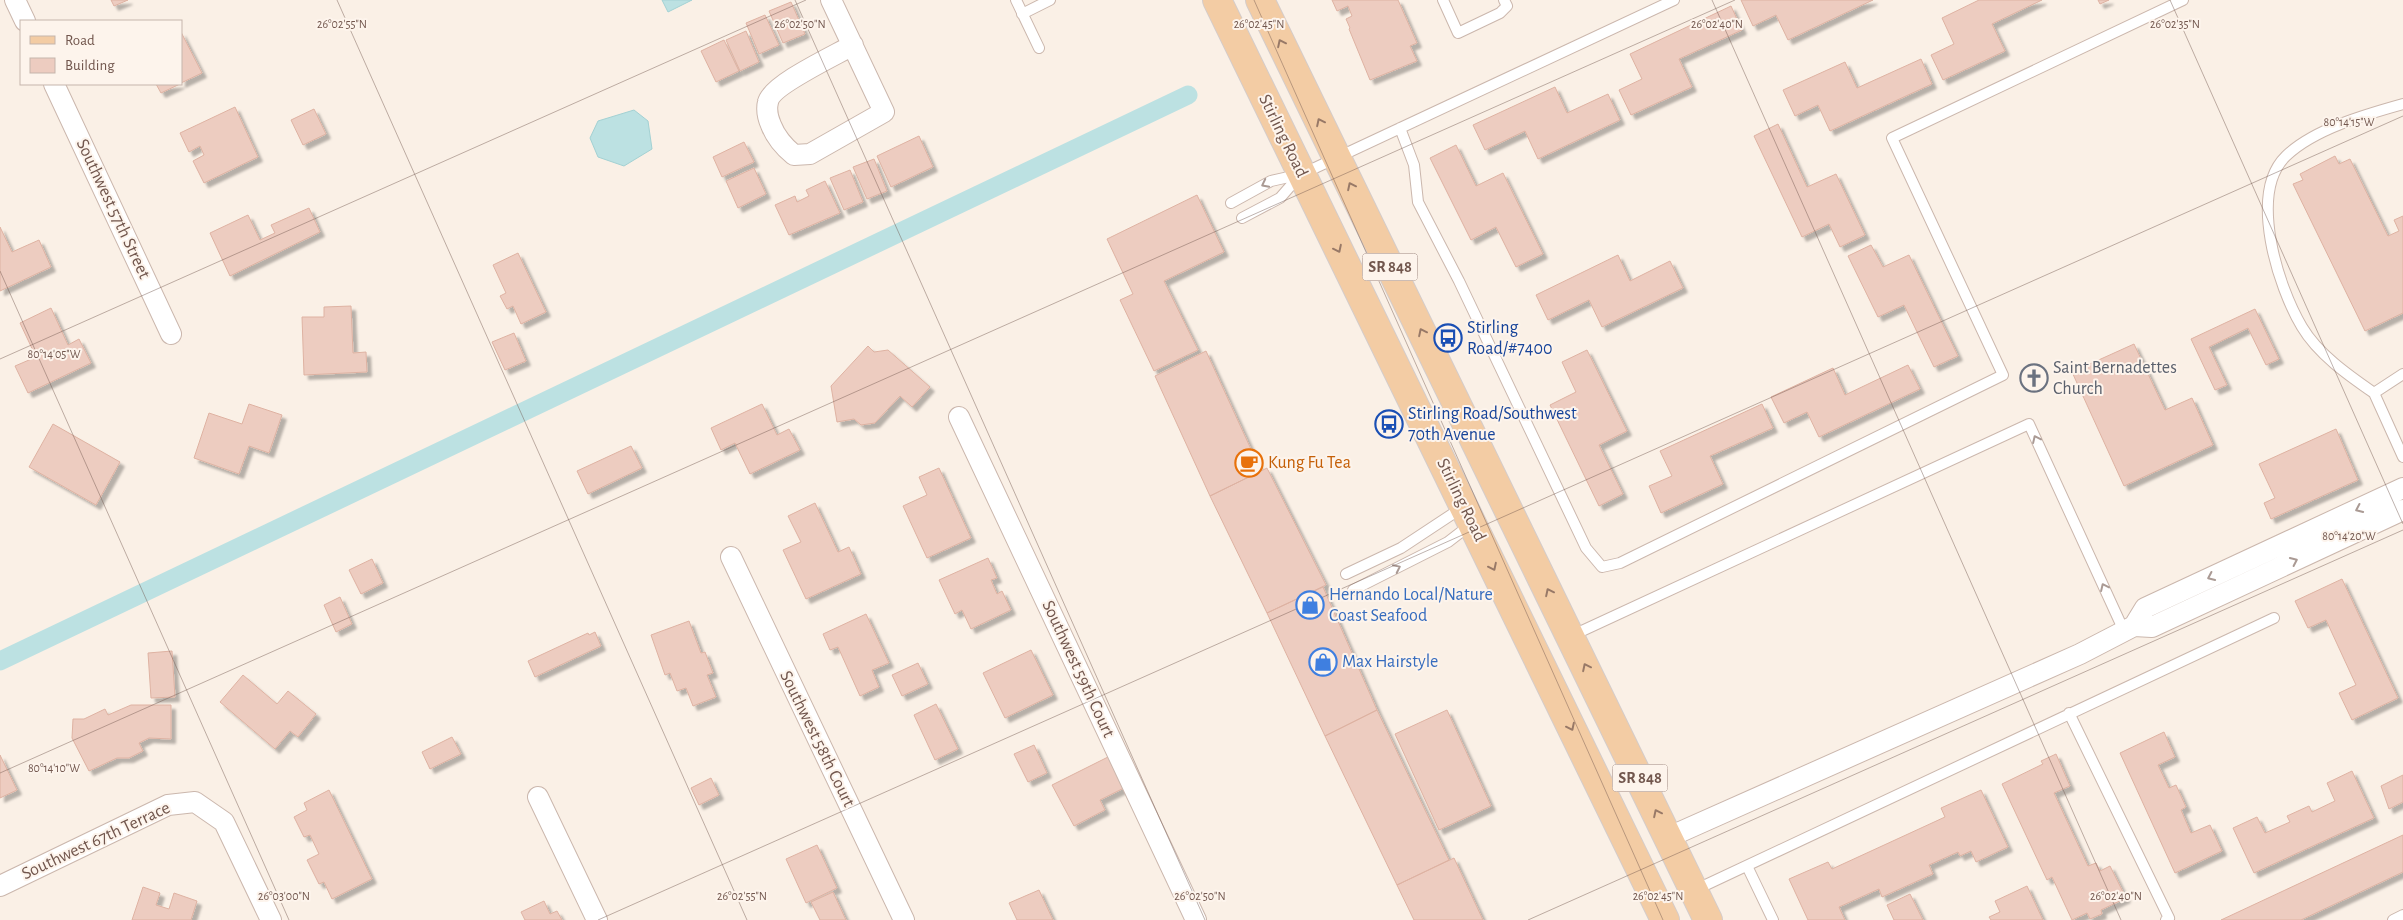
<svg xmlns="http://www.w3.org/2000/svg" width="2403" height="920" viewBox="0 0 2403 920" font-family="'Alegreya Sans',sans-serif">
<defs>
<filter id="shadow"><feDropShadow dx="4.5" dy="4.5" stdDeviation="1" flood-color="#0004"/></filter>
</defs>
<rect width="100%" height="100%" fill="#faf0e6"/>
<path fill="#bce1e2" stroke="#a3d1d3" d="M662 0H692L668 12Z
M634 110 648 121 652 149 624 166 598 157 590 138 598 121Z"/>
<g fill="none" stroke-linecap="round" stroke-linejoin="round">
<path stroke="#bce1e2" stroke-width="19" d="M0 661 1188 95"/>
</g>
<path fill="#edccc0" stroke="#deb2a2" filter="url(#shadow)" d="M111 0H128L114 6Z
M1332 0H1398L1417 43 1410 46 1417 61 1370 80 1349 29 1350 28 1346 19 1352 16 1348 6 1337 11Z
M1741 0H1873L1788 40 1776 15 1753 26Z
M1979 0H2042L1992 24 2005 51 1943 80 1931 55 1954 44 1942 18Z
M2098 0H2109L2100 4Z
M791 2 805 34 783 43 769 11Z
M1731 6 1742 30 1679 59 1692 87 1631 115 1619 90 1642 79 1630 54Z
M765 15 779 45 759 54 746 23Z
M746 31 759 62 740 71 726 40Z
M181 32 202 73 181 83Z
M724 40 739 71 716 82 701 51Z
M1921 59 1932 84 1830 131 1818 105 1795 116 1783 90 1845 62 1857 88Z
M156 84H180L161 93Z
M1555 87 1567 113 1608 94 1620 120 1538 159 1525 131 1485 150 1473 125Z
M235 107 258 157 204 183 193 161 204 155 200 146 189 152 180 133Z
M314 109 326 134 303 145 291 120Z
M1778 124 1807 187 1836 174 1865 235 1840 247 1829 224 1802 237 1754 136Z
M919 136 933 167 891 187 877 156Z
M744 142 754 162 722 177 713 157Z
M1456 145 1476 186 1503 173 1543 254 1516 267 1496 227 1471 240 1430 158Z
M2335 156 2339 164 2350 159 2388 236 2399 231 2394 220 2403 216V313L2365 331 2293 184 2303 180 2300 174Z
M874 159 887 191 867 199 853 167Z
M754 168 766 194 738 208 726 181Z
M850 170 863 202 844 210 830 178Z
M825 181 840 213 789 235 775 205 795 196 797 202 809 196 806 190Z
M1197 195 1224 252 1164 281 1198 350 1154 371 1120 300 1133 294 1107 239Z
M309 208 320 232 230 276 210 233 248 215 260 240 275 233 271 225Z
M0 227 12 252 39 240 51 267 0 291Z
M1871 245 1883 267 1909 255 1958 356 1934 367 1904 305 1878 317 1848 256Z
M518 253 546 312 521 324 513 306 507 309 500 296 506 293 493 265Z
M1618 255 1630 281 1670 261 1683 288 1602 327 1589 300 1548 320 1536 295Z
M351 306 353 353 366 352 367 372 304 375 302 317H324V307Z
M51 308 68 345 79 339 91 363 28 393 15 366 36 357 20 323Z
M2255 309 2279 359 2266 365 2248 328 2209 347 2227 385 2215 390 2191 339Z
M514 333 526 361 505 370 492 342Z
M2134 344 2165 410 2192 398 2213 445 2124 486 2072 372Z
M868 346 874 352 888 350 930 387 912 407 900 396 875 423 861 425 854 419 837 422 831 386Z
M1587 350 1627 431 1599 445 1623 494 1599 506 1550 405 1576 392 1562 362Z
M1206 351 1261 471 1210 496 1155 376Z
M1908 365 1920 389 1819 437 1807 412 1784 423 1771 397 1833 368 1845 395Z
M249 404 282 415 269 453 249 446 239 474 194 458 209 413 242 424Z
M762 404 777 435 789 429 800 450 750 474 735 443 721 450 711 428Z
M1762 404 1773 428 1710 456 1723 484 1661 513 1649 486 1672 476 1660 451Z
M53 424 120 462 96 505 29 467Z
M2336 429 2358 480 2271 519 2264 503 2275 498 2259 464Z
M631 446 642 468 588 494 577 471Z
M939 468 971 538 927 558 903 506 927 495 919 477Z
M1267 468 1326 585 1267 613 1210 496Z
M815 503 838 552 849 547 861 574 806 599 783 550 801 542 788 516Z
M988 558 997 578 991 580 997 594 1002 591 1011 610 971 629 962 610 955 614 939 580Z
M372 559 383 583 361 594 349 570Z
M2342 579 2398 698 2352 720 2339 693 2356 685 2326 620 2308 628 2295 601Z
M1323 587 1377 710 1325 736 1267 613Z
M340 597 352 624 336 632 324 605Z
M866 614 889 663 872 670 879 687 860 696 838 647 830 650 823 634Z
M689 621 701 653 705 652 713 673 707 675 716 697 693 706 686 688 677 691 670 673 665 675 651 635Z
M595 632 601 646 535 677 528 661 588 633 589 635Z
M1031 650 1053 695 1005 718 983 673Z
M172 651 175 697 151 698 148 653Z
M918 663 928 684 902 696 892 675Z
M243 675 277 704 288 691 316 714 298 737 290 731 275 749 220 702Z
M936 704 958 749 935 760 914 715Z
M131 705H171V739L149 738 139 743 143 751 129 758H117L89 771 72 738 73 719H84L105 709 108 715Z
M1377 710 1449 860 1397 885 1325 736Z
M1447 710 1491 806 1439 830 1395 734Z
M2164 732 2175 757 2158 765 2169 788 2176 785 2186 807 2181 810 2191 833 2210 825 2222 851 2175 873 2120 753Z
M452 737 461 754 430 769 422 752Z
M1034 745 1047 773 1028 782 1014 754Z
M2056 754 2070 786 2054 793 2088 866 2096 863 2100 871 2110 866 2126 898 2101 910 2102 914 2090 919 2087 913 2072 920 2052 877 2047 880 2002 784 2043 764 2041 761Z
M0 755 17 790 0 798Z
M1110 756 1126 787 1100 800 1105 810 1074 826 1052 785Z
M2352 771 2374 818 2254 873 2233 828 2257 817 2265 833 2290 822 2287 816 2309 806 2312 812 2335 801 2327 783Z
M2403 775V802L2389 809 2381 786Z
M711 778 719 795 699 805 691 788Z
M329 790 372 879 332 899 324 882 319 884 307 860 319 854 310 835 304 837 294 817 307 810 304 803Z
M1981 790 2008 847 1976 862 1971 851 1960 856 1958 852 1929 865 1933 874 1882 897 1879 889 1839 907 1845 920H1808L1789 879 1828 862 1832 869 1945 817 1941 808Z
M2403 835V872L2301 920H2221Z
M817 845 837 888 806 903 786 859Z
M1454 858 1483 920H1414L1397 885Z
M2027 886 2043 920H1991L1989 917 2000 912 1995 901Z
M143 887 160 893 156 905 169 909 174 893 197 901 191 920H132Z
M1039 890 1053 920H1017L1009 903Z
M833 892 846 920H820L811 902Z
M1910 894 1923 920H1894L1887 905Z
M544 901 550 914 557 911 562 920H525L521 912Z"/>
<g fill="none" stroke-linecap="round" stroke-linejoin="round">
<g stroke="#cbb7ad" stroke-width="12">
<path id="service" d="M1016 0 1039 48
M1443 0 1458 33 1500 13 1507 6 1504 0
M1022 14 1050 0
M1400 128 1414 165 1418 202 1459 281 1586 548 1602 567 1620 563 2003 375 1892 138 2183 0
M1231 203 1271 181 1302 174 1674 0
M1242 218 1280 198 1300 175
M2403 374 2374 393 2403 457
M2374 393C2348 375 2318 354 2302 327 2278 287 2248 193 2286 156 2314 129 2367 114 2403 104
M1346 574 1401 548 1463 507
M1353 590 1448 542 1470 525
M1571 636 2029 424 2124 631
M2069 713 2169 918 2166 920
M1747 866 1773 920
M1695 890 2274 618
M2393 920 2403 915"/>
</g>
<g stroke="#cbb7ad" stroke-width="22">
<path id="minor" d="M15 0 25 21
M831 0 884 112 810 154 794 155C783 146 776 138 771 125 768 118 766 110 768 102 771 85 836 55 853 45
M54 84 171 334
M959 417 1196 920
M2403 488 2145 608 2134 626 2152 627 2403 510
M731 557 904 920
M538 797 597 920
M1669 837 2080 654 2134 626
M0 886 168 805 195 802 224 822 271 920"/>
</g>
<g stroke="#d4ccca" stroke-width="30">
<path id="primary" d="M1217 0 1665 920
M1260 0 1708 920"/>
</g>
<use href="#service" stroke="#fff" stroke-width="10"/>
<use href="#minor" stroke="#fff" stroke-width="20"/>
<use href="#primary" stroke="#f3cca4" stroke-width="28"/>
</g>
<defs><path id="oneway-chevron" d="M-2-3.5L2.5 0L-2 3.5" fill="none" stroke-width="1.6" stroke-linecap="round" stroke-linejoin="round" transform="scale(1.25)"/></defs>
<g stroke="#987967">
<use href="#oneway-chevron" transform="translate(1281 43) rotate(-116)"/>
<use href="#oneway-chevron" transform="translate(1320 122) rotate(-116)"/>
<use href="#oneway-chevron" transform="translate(1351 186) rotate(-116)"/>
<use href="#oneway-chevron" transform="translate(1338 249) rotate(64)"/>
<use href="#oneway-chevron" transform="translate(1422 332) rotate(-116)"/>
<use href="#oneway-chevron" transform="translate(1493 567) rotate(64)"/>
<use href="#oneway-chevron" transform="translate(1549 592) rotate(-116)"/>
<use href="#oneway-chevron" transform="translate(1586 667) rotate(-116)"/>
<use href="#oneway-chevron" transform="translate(1571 727) rotate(64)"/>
<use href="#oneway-chevron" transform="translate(1657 813) rotate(-116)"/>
</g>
<g stroke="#aa9a94">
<use href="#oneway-chevron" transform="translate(1265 184) rotate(153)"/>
<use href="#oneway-chevron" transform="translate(2036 439) rotate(-115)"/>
<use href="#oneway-chevron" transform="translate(2359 509) rotate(155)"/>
<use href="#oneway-chevron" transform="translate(2294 561) rotate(-25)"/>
<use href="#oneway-chevron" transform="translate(1397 568) rotate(-26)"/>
<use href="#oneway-chevron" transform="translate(2211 577) rotate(155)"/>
<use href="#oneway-chevron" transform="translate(2104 587) rotate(-115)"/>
</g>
<path fill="none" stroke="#71564d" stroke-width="1" stroke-opacity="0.45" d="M337 0 747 920M795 0 1205 920M1254 0 1663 920M1712 0 2121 920M2170 0 2403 524M0 271 289 920M0 359 806 0M0 773 1735 0M598 920 2403 116M1528 920 2403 530"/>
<defs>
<g id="bus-ring" transform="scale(1.4375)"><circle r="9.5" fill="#fdf4ec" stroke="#1a4fb4" stroke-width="1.5"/><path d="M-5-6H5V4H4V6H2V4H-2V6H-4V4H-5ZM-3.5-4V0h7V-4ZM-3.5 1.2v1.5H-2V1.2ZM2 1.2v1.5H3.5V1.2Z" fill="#1a4fb4"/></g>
<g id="church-ring" transform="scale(1.4375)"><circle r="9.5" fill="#fdf4ec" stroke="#6b7280" stroke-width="1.5"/><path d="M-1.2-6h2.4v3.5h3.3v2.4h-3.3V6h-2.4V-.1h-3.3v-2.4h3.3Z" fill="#6b7280"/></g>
<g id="cafe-ring" transform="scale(1.4375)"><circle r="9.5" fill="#fdf4ec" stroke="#e8710a" stroke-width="1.5"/><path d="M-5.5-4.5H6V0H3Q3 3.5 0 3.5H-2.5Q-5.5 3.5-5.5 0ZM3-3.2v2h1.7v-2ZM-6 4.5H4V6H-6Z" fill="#e8710a"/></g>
<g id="shop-ring" transform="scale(1.4375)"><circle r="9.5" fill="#fdf4ec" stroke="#3f7fe0" stroke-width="1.5"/><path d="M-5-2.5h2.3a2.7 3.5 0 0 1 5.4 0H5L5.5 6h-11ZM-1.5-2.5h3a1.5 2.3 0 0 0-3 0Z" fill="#3f7fe0"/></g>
</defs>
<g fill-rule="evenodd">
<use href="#bus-ring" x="1448" y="338"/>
<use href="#church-ring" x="2034" y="378"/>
<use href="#bus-ring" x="1389" y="424"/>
<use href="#cafe-ring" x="1249" y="463"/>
<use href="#shop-ring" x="1310" y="605"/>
<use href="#shop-ring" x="1323" y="662"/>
</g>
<g text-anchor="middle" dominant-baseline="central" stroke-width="4" stroke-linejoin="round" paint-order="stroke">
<g fill="#fdf4ec" stroke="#9b857d" stroke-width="1">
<rect x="1362.5" y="253.5" width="55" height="27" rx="4"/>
<rect x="1612.5" y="764.5" width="55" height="27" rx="4"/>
</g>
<g font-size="16" font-weight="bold" fill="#71564d">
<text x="1390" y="267">SR 848</text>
<text x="1640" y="778">SR 848</text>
</g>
<g font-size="18" fill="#71564d" stroke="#fdf4ec">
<text transform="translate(1283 136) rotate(64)">Stirling Road</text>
<text transform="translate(113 209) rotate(65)">Southwest 57th Street</text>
<text transform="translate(1461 500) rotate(64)">Stirling Road</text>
<text transform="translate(1078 669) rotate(65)">Southwest 59th Court</text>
<text transform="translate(817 739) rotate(64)">Southwest 58th Court</text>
<text transform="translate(96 841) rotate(-25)">Southwest 67th Terrace</text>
</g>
<g font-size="18" fill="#164399" stroke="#fdf4ec" text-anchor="start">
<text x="1467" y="328">Stirling<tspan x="1467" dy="21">Road/#7400</tspan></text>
<text x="1408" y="414">Stirling Road/Southwest<tspan x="1408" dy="21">70th Avenue</tspan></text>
</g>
<g font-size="18" fill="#5b616d" stroke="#fdf4ec" text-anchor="start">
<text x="2053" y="368">Saint Bernadettes<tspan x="2053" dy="21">Church</tspan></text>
</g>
<g font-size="18" fill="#c56008" stroke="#fdf4ec" text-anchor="start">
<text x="1268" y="463">Kung Fu Tea</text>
</g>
<g font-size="18" fill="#366cbe" stroke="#fdf4ec" text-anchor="start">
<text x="1329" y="595">Hernando Local/Nature<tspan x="1329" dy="21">Coast Seafood</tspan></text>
<text x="1342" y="662">Max Hairstyle</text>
</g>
</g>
<g font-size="12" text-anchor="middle" fill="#71564d" stroke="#fdf4ec" stroke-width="4" stroke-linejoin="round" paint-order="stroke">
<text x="342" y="28">26°02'55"N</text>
<text x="800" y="28">26°02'50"N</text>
<text x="1259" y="28">26°02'45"N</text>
<text x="1717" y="28">26°02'40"N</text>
<text x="2175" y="28">26°02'35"N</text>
<text x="2349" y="126">80°14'15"W</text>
<text x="54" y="358">80°14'05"W</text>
<text x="2349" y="540">80°14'20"W</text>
<text x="54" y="772">80°14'10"W</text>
<text x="284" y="900">26°03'00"N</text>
<text x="742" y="900">26°02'55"N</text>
<text x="1200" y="900">26°02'50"N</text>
<text x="1658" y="900">26°02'45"N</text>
<text x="2116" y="900">26°02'40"N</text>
</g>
<rect x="20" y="20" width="162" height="65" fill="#fdf4ec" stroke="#c5b5ac"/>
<rect x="30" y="36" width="25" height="8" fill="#f3cca4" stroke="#c5b5ac"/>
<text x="65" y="45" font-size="15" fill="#71564d">Road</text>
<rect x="30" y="58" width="25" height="15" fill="#edccc0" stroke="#c5b5ac"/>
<text x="65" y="70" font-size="15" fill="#71564d">Building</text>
</svg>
